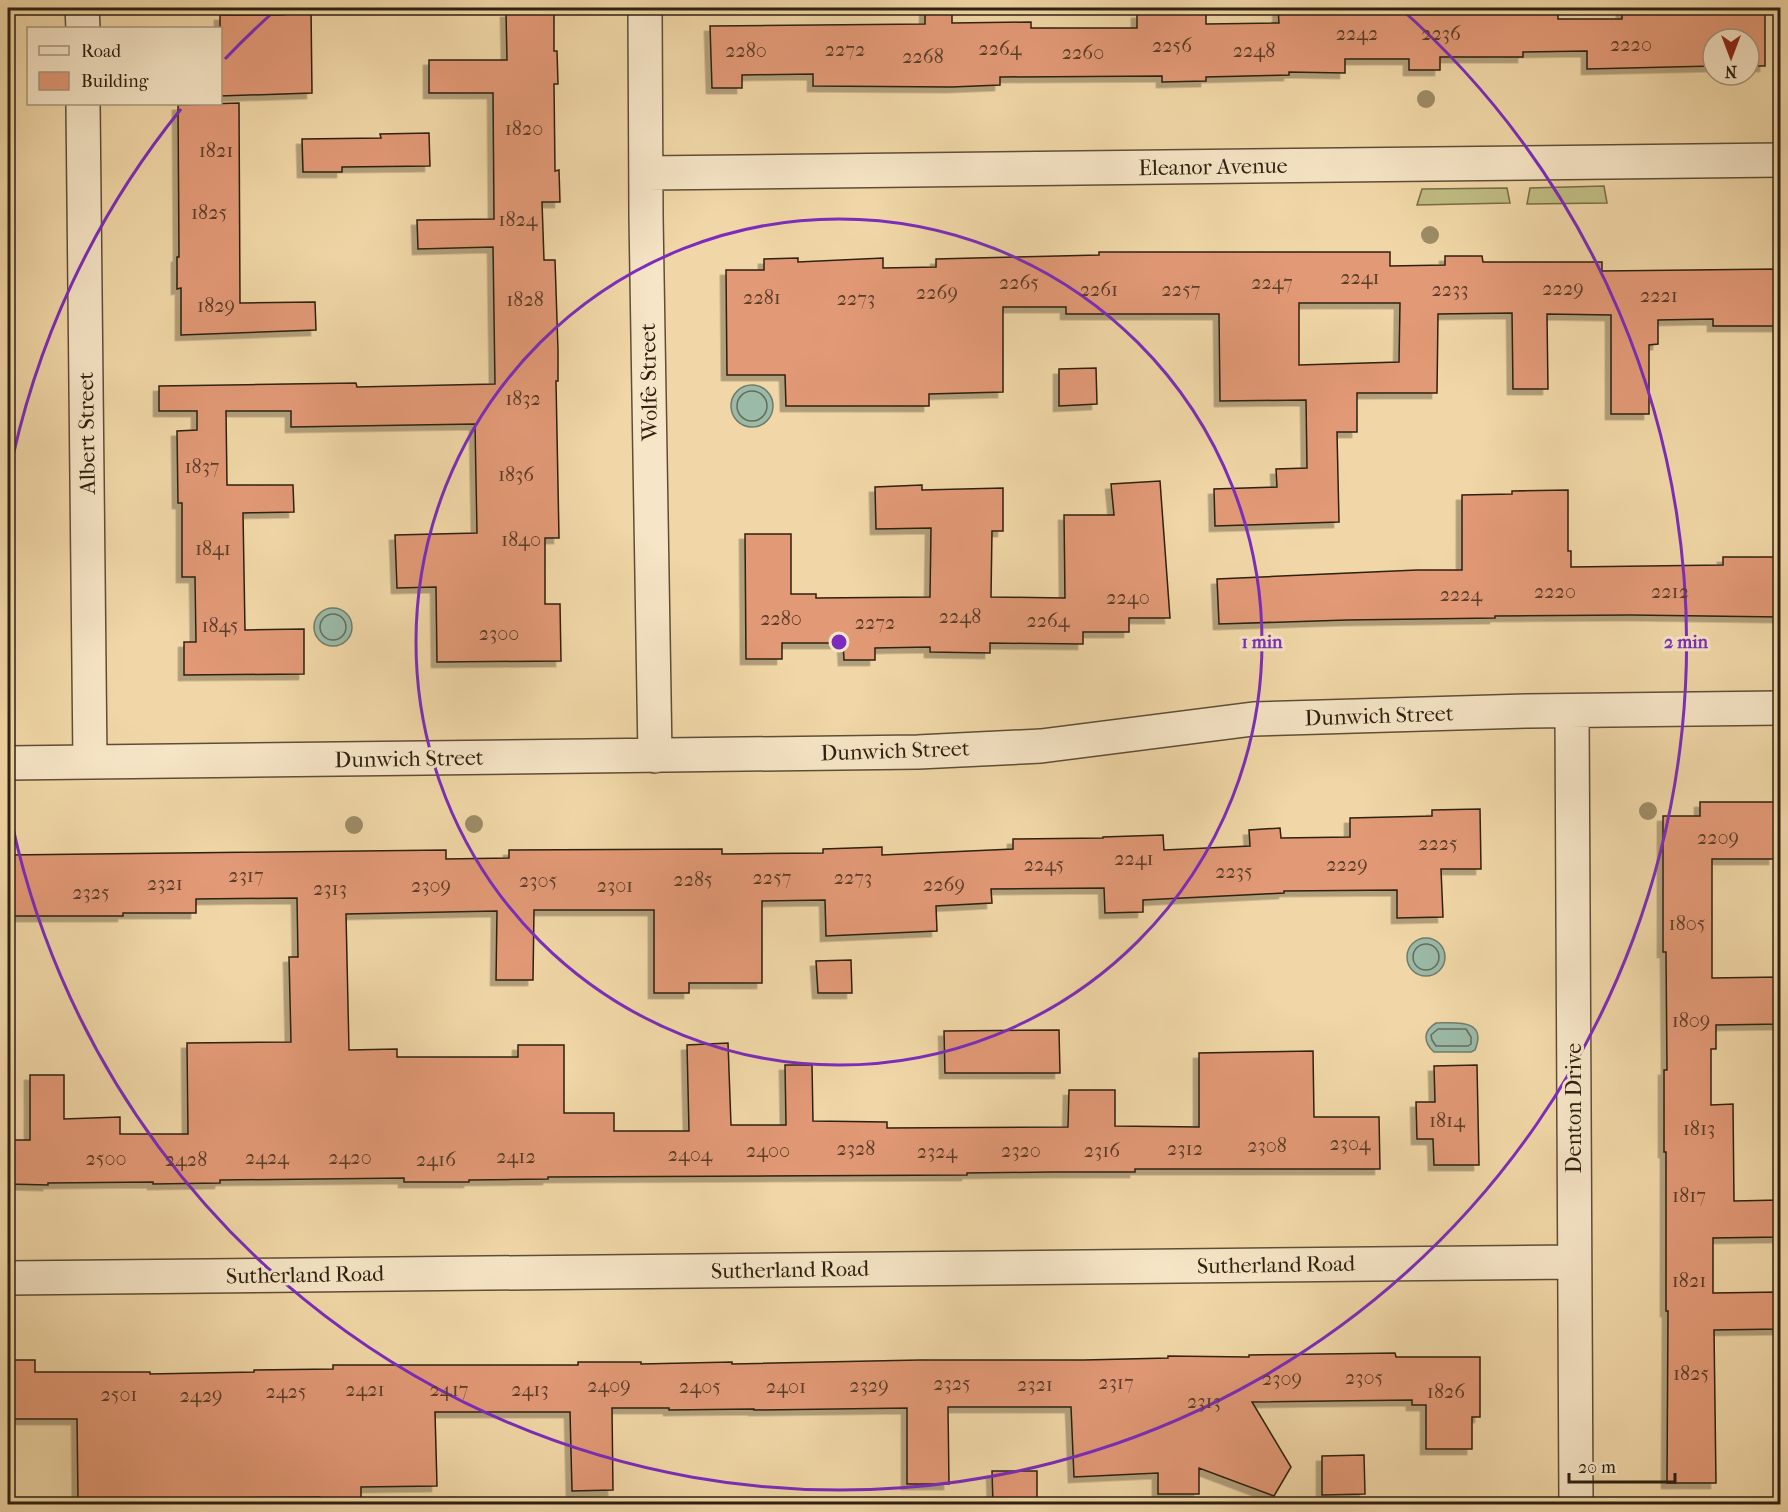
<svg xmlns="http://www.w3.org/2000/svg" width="1788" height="1512" viewBox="0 0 1788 1512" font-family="'IM FELL French Canon',serif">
<defs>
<filter id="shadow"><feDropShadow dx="-5.5" dy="5.5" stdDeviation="0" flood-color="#0004"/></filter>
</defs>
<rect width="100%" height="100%" fill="#f1d7a7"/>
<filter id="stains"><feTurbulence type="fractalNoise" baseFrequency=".00333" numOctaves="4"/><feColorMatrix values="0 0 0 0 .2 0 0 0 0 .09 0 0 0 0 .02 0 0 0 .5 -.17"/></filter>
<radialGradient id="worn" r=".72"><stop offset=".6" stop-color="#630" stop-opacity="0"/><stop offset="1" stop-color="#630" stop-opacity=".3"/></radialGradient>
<path fill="#c0bd83" stroke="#766e4a" stroke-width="1.5" d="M1604 186 1607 203 1527 204 1530 188Z
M1507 188 1510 203 1417 205 1422 189Z"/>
<path fill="#9bbaa8" stroke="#6f7c6c" stroke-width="1.5" d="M731 406a21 21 0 1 1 42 0a21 21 0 1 1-42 0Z
M314 627a19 19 0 1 1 38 0a19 19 0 1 1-38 0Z
M1407 957a19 19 0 1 1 38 0a19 19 0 1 1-38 0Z
M1436 1023C1455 1023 1488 1018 1475 1050L1471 1052H1434C1423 1042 1423 1031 1436 1023Z"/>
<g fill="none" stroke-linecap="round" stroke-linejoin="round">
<path stroke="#646d5c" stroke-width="1.5" d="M737 406a15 15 0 1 1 30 0a15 15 0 1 1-30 0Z
M320 627a13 13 0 1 1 26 0a13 13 0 1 1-26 0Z
M1413 957a13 13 0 1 1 26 0a13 13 0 1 1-26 0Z
M1438 1029H1466L1471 1037V1044L1468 1046H1436L1432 1040 1431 1035Z"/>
</g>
<path fill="#e29976" stroke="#2d2011" stroke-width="1.5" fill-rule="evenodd" filter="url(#shadow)" d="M283 8H311L312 93 220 96V15H284Z
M1278 8H1307V10L1409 11V8H1558V19H1622V8H1675V14H1765V66H1749V39H1713V66L1587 69V51L1523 52V57H1440V70H1409V59H1345V73L1289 72V75L1206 77V81L1162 82V76L1000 77V85L952 87 813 86V74L742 75V88H712L710 26 925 24V9H952V23L1031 22V28H1137V13L1206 12V24L1279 23Z
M554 11V51H557L558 84H554L555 171 559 170 560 202H542L544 260H555L558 350V381H556L559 538H545V604H560L561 661 437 662 436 587 397 588 395 535 477 533 475 424 291 427V411H226L227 485H293L294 512 243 513 245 630 304 629V674L184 675V642H196L195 577H182V503H178L177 431 197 430V411H159V386L356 383 357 387 495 384 493 247 418 249 417 220 494 219 493 93H429V60H507L506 12Z
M239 103 240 303 315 302 316 330 181 335V288L177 289V257H179L178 105Z
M429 133 430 166 342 167V172H303L302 139 381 138 380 134Z
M1099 252H1390V266L1445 265V256H1482L1483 262H1602V271L1779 269V326H1713V319L1658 320V344L1649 345V414H1611V315L1547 314 1548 389H1513L1512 313 1438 314 1437 393H1357V432H1337L1339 522 1215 526 1214 489 1277 487 1276 469 1307 468 1306 400 1220 401 1219 314H1066V307H1003V392L929 394V406H786L785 375H727L726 270H764V259L798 258V262L883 258V268L936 267V259L1099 255ZM1299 303H1400L1399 362 1299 365Z
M1096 368 1097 404 1059 406V369Z
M1160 481 1170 618H1129V632H1083V644L990 643V653L930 652V647L875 648V660H844L843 643H782V659H746L745 534H791V594H816V598L930 597 931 528 876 529 875 487 922 485V490L1003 488V531H992L991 597 1065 598 1064 515H1114L1111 484Z
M1568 490V551H1571V567L1723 565V557H1780V617L1631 615 1495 616V618L1347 620 1219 624 1217 579 1417 570H1462V495L1512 494V491Z
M1700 802H1774V859H1712V978L1780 977V1024L1716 1025V1049H1711V1105L1733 1104 1734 1201 1780 1200V1237L1713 1238V1293L1780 1292V1329L1714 1330 1716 1483H1667L1668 1311H1666V1152H1664V1070H1667L1666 952H1663V816H1700Z
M1480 809 1481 869H1441L1443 917 1397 918V890L1284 891V893L1143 900V912L1105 913 1104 888 991 889 992 903 936 906 937 931 826 936 825 900 762 901V983H689V993H654V910H534L533 980H496L497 911 346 914 349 1050 397 1049V1057H518V1045H564V1113H614V1131H689L687 1045 728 1043 731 1125H786L785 1065H812L813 1121 887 1122V1128L1068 1127 1069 1090H1115V1126L1199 1127V1053L1313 1051 1314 1117H1379L1380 1169H1135V1172H1053L967 1173V1175L548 1177V1179L469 1180V1182H404V1178L220 1180V1183L153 1184V1182L48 1183V1185L8 1184V1140H30V1075H64V1119L120 1117V1134H188L187 1043 291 1042 289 957H298L297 898 196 899V913H123V916H8V855L446 850V859L509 858V850L722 849V854L823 853V849L882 847V855L1013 849V839L1103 838V837L1163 835 1164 850 1250 846 1249 830 1280 828 1281 838 1350 837V818L1432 816V810Z
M851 960 852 993H818L816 961Z
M1059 1030 1060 1073H945L944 1031Z
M1477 1065 1479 1165H1434L1433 1139H1417L1416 1102H1435L1434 1066Z
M1395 1353 1396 1357H1480V1417H1472V1449H1426V1405H1412V1400L1252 1402 1291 1467 1274 1496 1199 1468V1494H1158V1473L1074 1477 1071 1407H948L949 1484H907V1408L754 1410V1409L669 1410V1408H612L613 1490 572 1491 570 1412H435L437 1486 361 1487V1504H321L320 1497 78 1499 77 1419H8V1360H35V1372H150V1374L254 1372V1370L333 1369V1365H578V1362H641V1364L732 1362V1364L920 1360H1084L1168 1358V1356L1249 1357V1355Z
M1364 1455 1365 1494 1322 1495V1456Z
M992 1471H1037V1504H993Z"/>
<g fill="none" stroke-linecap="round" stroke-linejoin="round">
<g stroke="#5e4e36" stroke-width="36">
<path id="minor" d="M82 8 83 28
M645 8 646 216 655 756
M83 104 90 762
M646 173 1780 160
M1572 712 1576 1504
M8 763 918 752 1041 746 1253 719 1527 711 1780 708
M8 1278 1574 1262"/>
</g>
<use href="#minor" stroke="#f6e5c6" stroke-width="33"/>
</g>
<g fill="#9d8c67">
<circle cx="1426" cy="99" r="9"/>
<circle cx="1430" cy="235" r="9"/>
<circle cx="1648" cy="811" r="9"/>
<circle cx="474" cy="824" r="9"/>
<circle cx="354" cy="825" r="9"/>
</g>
<g fill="none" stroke="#7b2cbf" stroke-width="3">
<circle cx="839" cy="642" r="423"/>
<path d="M8 480A847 847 0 0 1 181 109M225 59A847 847 0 0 1 278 8M1400 8A847 847 0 1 1 8 804"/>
</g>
<g text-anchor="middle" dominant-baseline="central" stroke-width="6" stroke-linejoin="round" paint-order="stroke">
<g font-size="20" fill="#5a3e2a">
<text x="1357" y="33">2242</text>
<text x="1441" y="33">2236</text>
<text x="1631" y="44">2220</text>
<text x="1172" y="45">2256</text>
<text x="1000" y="48">2264</text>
<text x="845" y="49">2272</text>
<text x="746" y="50">2280</text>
<text x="1254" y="50">2248</text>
<text x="1083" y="52">2260</text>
<text x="923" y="56">2268</text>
<text x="524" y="128">1820</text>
<text x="216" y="150">1821</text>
<text x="209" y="212">1825</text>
<text x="518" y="219">1824</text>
<text x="1360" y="277">2241</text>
<text x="1019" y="282">2265</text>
<text x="1272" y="282">2247</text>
<text x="1563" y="288">2229</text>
<text x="1099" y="289">2261</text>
<text x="1181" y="289">2257</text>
<text x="1450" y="289">2233</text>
<text x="937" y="292">2269</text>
<text x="1659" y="295">2221</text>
<text x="762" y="297">2281</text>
<text x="856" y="298">2273</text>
<text x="525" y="299">1828</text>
<text x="216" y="305">1829</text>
<text x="523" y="398">1832</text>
<text x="202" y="466">1837</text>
<text x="516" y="474">1836</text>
<text x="521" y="539">1840</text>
<text x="213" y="548">1841</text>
<text x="1555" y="591">2220</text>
<text x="1670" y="591">2212</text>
<text x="1461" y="594">2224</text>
<text x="1128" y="597">2240</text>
<text x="960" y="616">2248</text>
<text x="781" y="618">2280</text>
<text x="1048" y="620">2264</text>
<text x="875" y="622">2272</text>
<text x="220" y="625">1845</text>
<text x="499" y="633">2300</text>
<text x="1718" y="837">2209</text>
<text x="1438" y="843">2225</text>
<text x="1134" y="858">2241</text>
<text x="1044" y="864">2245</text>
<text x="1347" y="864">2229</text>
<text x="1234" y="871">2235</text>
<text x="246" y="875">2317</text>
<text x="772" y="877">2257</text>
<text x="853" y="877">2273</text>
<text x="693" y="879">2285</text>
<text x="538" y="880">2305</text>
<text x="165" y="883">2321</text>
<text x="944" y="884">2269</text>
<text x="431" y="885">2309</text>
<text x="615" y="885">2301</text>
<text x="330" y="888">2313</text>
<text x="91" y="892">2325</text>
<text x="1687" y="923">1805</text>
<text x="1691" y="1020">1809</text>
<text x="1447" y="1120">1814</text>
<text x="1699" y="1128">1813</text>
<text x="1350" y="1143">2304</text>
<text x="1267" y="1145">2308</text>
<text x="856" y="1148">2328</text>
<text x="1185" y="1148">2312</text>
<text x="768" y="1150">2400</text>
<text x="1021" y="1150">2320</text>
<text x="1102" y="1150">2316</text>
<text x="937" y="1151">2324</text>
<text x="690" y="1154">2404</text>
<text x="516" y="1156">2412</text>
<text x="267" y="1157">2424</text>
<text x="350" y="1157">2420</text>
<text x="106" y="1158">2500</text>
<text x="186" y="1159">2428</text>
<text x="436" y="1159">2416</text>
<text x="1689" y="1195">1817</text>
<text x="1689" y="1280">1821</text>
<text x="1691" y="1373">1825</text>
<text x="1364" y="1377">2305</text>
<text x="1282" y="1378">2309</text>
<text x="1116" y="1382">2317</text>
<text x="952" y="1383">2325</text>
<text x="1035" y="1384">2321</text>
<text x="609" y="1385">2409</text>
<text x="869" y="1385">2329</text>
<text x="700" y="1386">2405</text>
<text x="786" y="1386">2401</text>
<text x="365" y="1389">2421</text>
<text x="449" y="1389">2417</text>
<text x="530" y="1389">2413</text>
<text x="286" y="1391">2425</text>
<text x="1446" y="1391">1826</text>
<text x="119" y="1394">2501</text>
<text x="201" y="1395">2429</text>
<text x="1204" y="1401">2313</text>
</g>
<g font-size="22" fill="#2d2011" stroke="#f6e5c6">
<text transform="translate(1213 167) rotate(-1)">Eleanor Avenue</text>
<text transform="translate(649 382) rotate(-91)">Wolfe Street</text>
<text transform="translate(87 433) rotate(-91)">Albert Street</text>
<text transform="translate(1379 716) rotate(-2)">Dunwich Street</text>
<text transform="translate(895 751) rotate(-2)">Dunwich Street</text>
<text transform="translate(409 759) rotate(-1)">Dunwich Street</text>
<text transform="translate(1574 1108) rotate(-90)">Denton Drive</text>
<text transform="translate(1276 1265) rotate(-1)">Sutherland Road</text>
<text transform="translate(790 1270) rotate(-1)">Sutherland Road</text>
<text transform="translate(305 1275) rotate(-1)">Sutherland Road</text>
</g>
</g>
<circle cx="839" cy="642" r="9" fill="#7b2cbf" stroke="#f6e5c6" stroke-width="3"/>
<g font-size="18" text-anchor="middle" font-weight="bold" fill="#7b2cbf" stroke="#f6e5c6" stroke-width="6" stroke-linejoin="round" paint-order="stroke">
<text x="1262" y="648">1 min</text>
<text x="1686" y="648">2 min</text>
</g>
<rect width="1788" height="1512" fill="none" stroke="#f1d7a7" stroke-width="30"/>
<rect x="9" y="9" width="1770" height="1494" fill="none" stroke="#2d2011" stroke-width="3"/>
<rect x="15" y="15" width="1758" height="1482" fill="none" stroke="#2d2011" stroke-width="1.5"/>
<rect x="27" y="27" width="195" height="78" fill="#f6e5c6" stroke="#a6967e" stroke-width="1.5"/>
<rect x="39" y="46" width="30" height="9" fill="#f6e5c6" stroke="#a6967e" stroke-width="1.5"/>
<text x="81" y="57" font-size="18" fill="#2d2011">Road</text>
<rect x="39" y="72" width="30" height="18" fill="#e29976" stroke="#a6967e" stroke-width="1.5"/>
<text x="81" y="87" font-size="18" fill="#2d2011">Building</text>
<g transform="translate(1731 57) rotate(180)"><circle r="28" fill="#f6e5c6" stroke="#a6967e" stroke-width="1.5"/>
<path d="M0-4.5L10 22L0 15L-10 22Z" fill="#8f2418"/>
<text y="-9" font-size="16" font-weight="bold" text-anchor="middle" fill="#2d2011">N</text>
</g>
<path d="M1569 1473v9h106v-9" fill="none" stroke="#2d2011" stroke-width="3"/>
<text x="1578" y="1473" font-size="18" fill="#2d2011" stroke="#f6e5c6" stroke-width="4.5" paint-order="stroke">20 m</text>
<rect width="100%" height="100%" filter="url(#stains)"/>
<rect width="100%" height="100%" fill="url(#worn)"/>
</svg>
